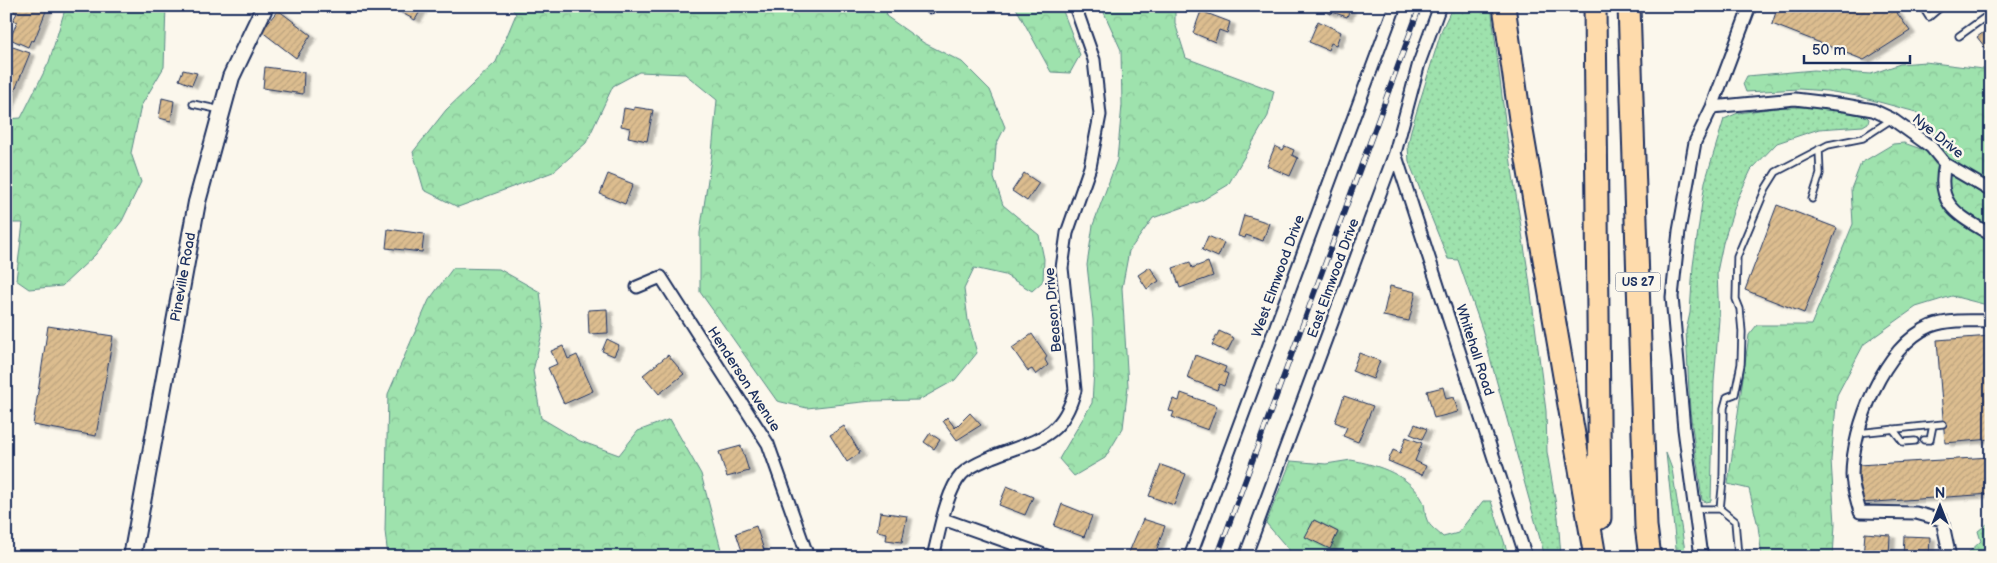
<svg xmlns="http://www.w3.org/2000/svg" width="1997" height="563" viewBox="0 0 1997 563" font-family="'Balsamiq Sans',sans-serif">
<defs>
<pattern id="grass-dots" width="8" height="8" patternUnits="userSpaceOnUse" patternTransform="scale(1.25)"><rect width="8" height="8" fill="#9ee2ad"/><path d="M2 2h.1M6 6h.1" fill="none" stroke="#88c297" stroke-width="1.8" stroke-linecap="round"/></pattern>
<pattern id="forest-crowns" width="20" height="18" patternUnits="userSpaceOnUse" patternTransform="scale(1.25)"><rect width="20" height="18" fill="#9ee2ad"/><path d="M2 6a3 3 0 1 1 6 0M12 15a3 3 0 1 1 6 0" fill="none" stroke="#88c297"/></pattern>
<pattern id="building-hatch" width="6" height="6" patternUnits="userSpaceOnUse" patternTransform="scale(1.25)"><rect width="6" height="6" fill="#dcbd8f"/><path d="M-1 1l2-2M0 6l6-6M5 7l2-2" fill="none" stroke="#bca37e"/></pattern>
<filter id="shadow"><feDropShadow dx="5.5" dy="3" stdDeviation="1" flood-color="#0004"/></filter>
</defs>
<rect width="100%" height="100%" fill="#fbf7ec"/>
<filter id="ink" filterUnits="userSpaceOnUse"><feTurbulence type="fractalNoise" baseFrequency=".02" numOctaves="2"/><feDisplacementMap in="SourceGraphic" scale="10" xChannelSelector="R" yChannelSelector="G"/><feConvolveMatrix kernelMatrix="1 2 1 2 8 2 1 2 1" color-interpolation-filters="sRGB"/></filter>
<g filter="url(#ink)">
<path fill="url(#grass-dots)" stroke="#5c8886" d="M1453 6H1491L1507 137 1529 278 1546 411 1547 452 1558 517 1561 557H1545L1483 332 1458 260 1448 259 1409 162 1408 146 1411 130 1442 29Z
M1783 107H1817L1866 116 1869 119 1868 123 1863 126 1819 129 1777 143 1751 170 1737 200 1723 243 1717 272 1719 319 1714 382 1711 501 1706 502 1702 500 1690 411 1686 331 1690 313 1693 266 1705 182 1724 119 1738 113Z
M1666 453 1672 469 1686 557H1677Z
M1991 521V557H1967V554L1981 541 1978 531Z"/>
<path fill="url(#forest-crowns)" stroke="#5c8886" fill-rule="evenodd" d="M66 6H166L164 67 141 106 131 153 141 182 122 221 95 255 62 286 29 289 16 280 23 223H6V119L21 118 49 62Z
M510 6H888L886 16 924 43 962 62 990 90 1005 127 996 145 994 178 1003 205 1039 235 1044 259 1043 281 1032 291 1005 275 974 268 964 289 968 320 977 353 955 380 919 400 872 401 807 408 777 401 700 292V233L712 152 717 100 685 74 639 72 613 86 586 143 553 172 458 207 424 190 413 152 446 110 496 62 516 14Z
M1015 6H1061L1080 55 1070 73 1051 72Z
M1101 6H1175V23L1186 58 1274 91 1268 116 1228 185 1201 201 1153 218 1129 251 1122 288 1128 386 1123 428 1105 458 1074 476 1059 459 1092 403 1094 370 1093 320 1087 265 1093 225 1117 160 1122 105 1121 50Z
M1925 62 1991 70V306L1952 296 1916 307 1864 344 1837 395 1831 460 1835 524 1833 557H1762L1758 526 1749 489 1728 484 1749 335 1757 325H1811L1853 224 1851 189 1861 163 1893 144 1904 143 1921 149 1934 137 1933 129 1916 112 1857 96 1827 91 1799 89 1746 92 1743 84 1747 76 1814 70 1871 74 1900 64Z
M453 268 499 269 540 292 544 325 533 371 541 418 580 441 619 455 638 431 670 419 701 474 723 557H388L385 531 388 394 429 300Z
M1351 460C1378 465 1410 475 1423 501 1426 507 1424 515 1427 520 1429 526 1438 532 1443 537L1458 533 1483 501H1491L1509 557H1295L1266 523 1291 461 1326 464ZM1314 520 1338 532 1330 548 1306 536Z"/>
<path fill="url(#building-hatch)" stroke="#1b2f5e" filter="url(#shadow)" d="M13 6H48L34 41 31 40 28 47 10 39 17 22 13 20 17 13 11 10Z
M389 6H423L415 20Z
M1315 6H1351L1347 17 1332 12 1331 14Z
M1778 6H1892L1910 31 1864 60 1772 24Z
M278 10 311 35 296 58 261 31Z
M1201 11 1230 22 1227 33 1219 30 1215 42 1193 33Z
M1318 21 1341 32 1336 45 1331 43 1328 50 1309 42Z
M1991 27V55L1977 37Z
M7 45 30 53 6 112V48Z
M265 67 304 72 303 94 263 88Z
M183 70 197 73 192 85 179 80Z
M162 98 174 101 171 121 159 118Z
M634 107 653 110 647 141 628 137 630 128 621 126 624 108 634 110Z
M1275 146 1283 150 1285 146 1294 150 1292 155 1298 158 1290 176 1267 166Z
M1024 173 1039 183 1027 201 1012 191Z
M608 174 633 184 625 204 600 194Z
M1777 205 1837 228 1804 313 1745 290Z
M1244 215 1269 223 1263 241 1246 235 1245 238 1238 236Z
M388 229 424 234 422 252 386 248Z
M1208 236 1224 243 1218 257 1202 250Z
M1190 262 1192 268 1208 262 1213 276 1180 288 1173 268Z
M1150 267 1159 281 1147 289 1138 275Z
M1390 286 1416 292 1409 321 1383 316Z
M607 309 608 333 589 334 588 310Z
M48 326 113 336 96 436 33 425Z
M1219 331 1234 338 1227 352 1212 345Z
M1032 334 1047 356 1045 360 1048 365 1036 375 1032 369 1028 371 1012 348Z
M1991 336V439L1945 443 1937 340Z
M607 339 619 345 614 356 602 351Z
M563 346 568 359 577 355 593 391 564 404 548 368 557 364 551 351Z
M1359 353 1380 361 1373 379 1352 371Z
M668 355 684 374 659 394 643 375Z
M1195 355 1226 367 1224 372 1228 374 1224 386 1219 384 1217 390 1187 378Z
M1443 387 1446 399 1454 397 1458 412 1434 418 1427 391Z
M1181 393 1217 406 1208 430 1172 417 1174 412 1169 411 1173 399 1179 401Z
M1344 396 1373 406 1358 442 1343 436 1347 427 1335 422Z
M970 413 981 425 957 440 943 421 947 417 955 428Z
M1415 424 1427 429 1422 439 1410 434Z
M844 426 860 453 847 462 830 435Z
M930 433 940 440 934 449 924 442Z
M1406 437 1422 443 1415 461 1426 466 1422 475 1388 461 1393 450 1400 453Z
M741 446 749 471 727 477 719 452Z
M1991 457V494L1861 503 1858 465Z
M1161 465 1186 474 1174 505 1149 496Z
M1007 486 1033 497 1025 515 999 505Z
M1062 504 1092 516 1084 537 1054 526Z
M880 512 907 516 902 542 886 540 887 533 877 531Z
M1143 519 1165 526 1154 557H1127Z
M1314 520 1338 532 1330 549 1305 537Z
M756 526 766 556 744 557 736 533Z
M1865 533 1890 535 1889 557H1863Z
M1904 536 1930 537 1929 557H1903Z"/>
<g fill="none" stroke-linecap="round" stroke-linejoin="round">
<g stroke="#1b2f5e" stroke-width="9">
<path id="lane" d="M1922 6 1929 17 1942 6
M1959 36 1991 13
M193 104 221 110
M1812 199 1820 174 1819 149
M1893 429 1903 442 1915 441
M1858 433 1943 424
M1924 440H1930L1933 425
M1695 509H1720
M1720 509 1723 479 1724 408 1727 397 1735 394 1741 364 1742 332 1740 309 1736 299 1737 257 1766 188 1776 172 1828 145 1863 138 1892 119
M1720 509 1735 521 1738 556"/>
</g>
<g stroke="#1b2f5e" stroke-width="15">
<path id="street" d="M930 7V6
M1712 107 1795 99 1845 105 1873 110 1892 119 1931 147 1945 164 1991 191
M1395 153 1526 557
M1945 164C1935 206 1959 215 1991 235
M637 287 661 277 768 444 808 557
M943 519 1050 557
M933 557C939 534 946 491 962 474 970 466 981 462 992 457 1034 440 1062 440 1075 390L1062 268 1067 233 1090 167 1100 115 1094 60 1075 6
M1190 557 1395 6
M1245 557 1395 153 1419 63 1440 6
M1703 557 1700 549 1684 429 1672 297 1679 231 1695 142 1712 107 1750 6
M1950 557 1942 520 1916 513 1860 512C1857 500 1852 486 1852 475 1852 428 1884 345 1931 326 1949 319 1971 321 1991 321"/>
</g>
<g stroke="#1b2f5e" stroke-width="20">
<path id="secondary" d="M132 557 197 202 231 77 265 6"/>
</g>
<g stroke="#1b2f5e" stroke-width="25">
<path id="highway" d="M1504 6 1520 119 1595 557
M1595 6 1600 518
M1629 6 1646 526 1650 557"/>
</g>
<use href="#lane" stroke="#fbf7ec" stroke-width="5.5"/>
<use href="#street" stroke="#fbf7ec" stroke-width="11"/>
<use href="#secondary" stroke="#fbf7ec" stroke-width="16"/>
<use href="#highway" stroke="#fedbac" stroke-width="21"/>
<g stroke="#1b2f5e" stroke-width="5.5">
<path id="rail" d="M1217 557 1420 6"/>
</g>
<use href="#rail" stroke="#fbf7ec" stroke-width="4" stroke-dasharray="11" stroke-linecap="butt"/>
</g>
</g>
<g text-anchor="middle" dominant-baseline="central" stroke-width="5" stroke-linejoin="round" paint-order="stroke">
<rect fill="#fbf7ec" stroke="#5e6b89" stroke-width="1" x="1615.5" y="272.5" width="45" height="19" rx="4"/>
<g font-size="12" font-weight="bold" fill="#1b2f5e">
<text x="1638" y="282">US 27</text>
</g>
<g font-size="14" fill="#1b2f5e" stroke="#fbf7ec">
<text transform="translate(1938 136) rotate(39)">Nye Drive</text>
<text transform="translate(1278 276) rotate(-70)">West Elmwood Drive</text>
<text transform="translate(183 277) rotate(-80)">Pineville Road</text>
<text transform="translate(1333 278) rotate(-70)">East Elmwood Drive</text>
<text transform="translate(1053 310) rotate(-95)">Beason Drive</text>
<text transform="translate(1475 350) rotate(72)">Whitehall Road</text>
<text transform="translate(744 379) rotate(57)">Henderson Avenue</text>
</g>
</g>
<rect width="1997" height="563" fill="none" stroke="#fbf7ec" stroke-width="25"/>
<rect x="12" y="12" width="1972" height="538" fill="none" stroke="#1b2f5e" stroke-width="2" filter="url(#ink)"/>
<g transform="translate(1940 506)" stroke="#fbf7ec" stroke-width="4" paint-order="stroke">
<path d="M0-4L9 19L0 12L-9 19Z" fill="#1b2f5e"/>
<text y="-8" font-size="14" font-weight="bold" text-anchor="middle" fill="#1b2f5e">N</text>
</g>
<path d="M1804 55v8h106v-8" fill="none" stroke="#1b2f5e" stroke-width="2.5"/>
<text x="1812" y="55" font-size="15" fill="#1b2f5e" stroke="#fbf7ec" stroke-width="4" paint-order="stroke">50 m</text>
</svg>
